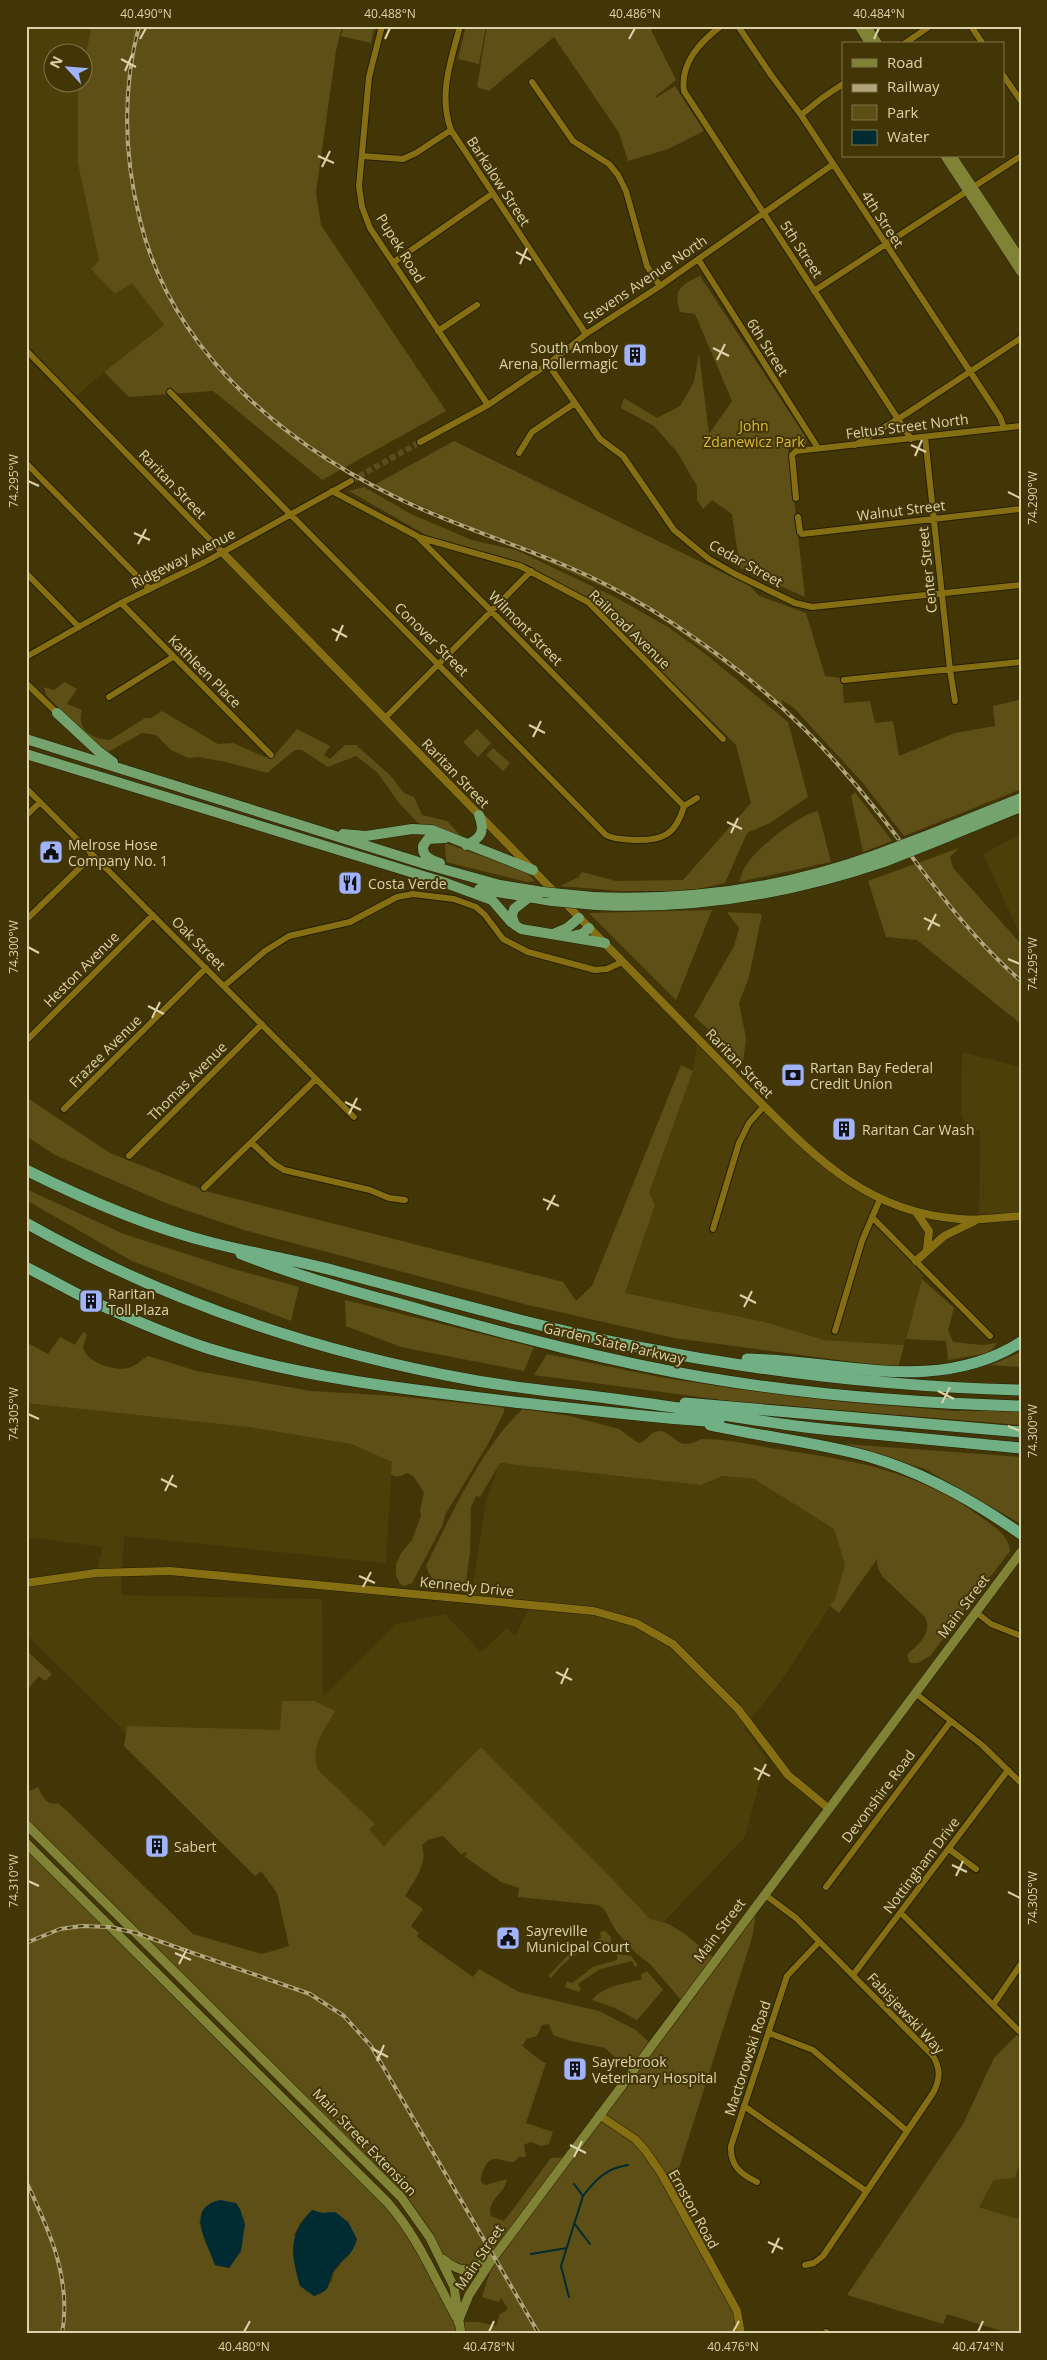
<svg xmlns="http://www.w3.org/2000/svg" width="1047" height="2360" viewBox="0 0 1047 2360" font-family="'Open Sans',sans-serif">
<rect width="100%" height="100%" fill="#423607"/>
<path fill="#4c3f09" d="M26 26H92L83 65 82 52H52V82L78 83V164L99 261 132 283 164 325 104 372 73 399 26 351Z
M1021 834V937L983 854Z
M698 1038 826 1165 880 1199 872 1217 925 1269 904 1345 824 1340 765 1322 625 1293 655 1205 649 1193 693 1071Z
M962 1052 1021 1067V1216L979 1219 980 1131 967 1130 961 1114Z
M26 1403 248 1427 351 1444 392 1462 386 1563 124 1536 121 1595 322 1599 323 1696 396 1624 445 1614 481 1652 507 1628 515 1636 530 1606 471 1599 486 1500 500 1463 701 1485 722 1476 754 1479 834 1529 845 1565 835 1599 779 1684 744 1727 766 1758 745 1837 657 1929 506 1771 384 1846 369 1830 126 1733 26 1634V1583L96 1573 103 1547 26 1537Z
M1021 2159V2220L979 2207 994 2180 1015 2178Z"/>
<path fill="#5e4f17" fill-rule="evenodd" d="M92 26H342L336 51 316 192 321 225 446 411 322 480 213 391 129 397 104 372 164 325 132 283 115 294 91 269 99 261 78 164V84L82 82 83 65Z
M344 26 374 28 371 43 341 36Z
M466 26H486L479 64 458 59Z
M487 26H657L651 30 676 80 656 96V98L675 86 704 131 668 149 628 161 619 133 554 37 489 91 477 87Z
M700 276 807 439 806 444 788 447 805 597 740 568 732 514 712 500 703 509 697 500V486L677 452 654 426 621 408 624 398 657 418 680 406 694 382 699 353 709 434 732 401 695 314 680 312C673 290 680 285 700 276Z
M454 441 750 586 759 596 806 613 825 676 842 678 844 703 870 701 875 723 893 721 899 756 955 733 995 726 993 706 1019 700 1021 693V789L904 836 863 783 794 708 782 700 783 706 638 602 374 485Z
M364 487 411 514 472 540 516 550 615 597 668 627 707 655 788 722 808 797 770 823 747 833 725 883 688 891H621L560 886 579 877 582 872 616 881 683 880 751 803 736 745 592 602 526 564 426 535 349 491Z
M65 682 77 689 67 704 82 710C76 730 92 739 110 740L145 718H151L162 711 218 744 233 743 265 757H273L297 729 330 746 324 755 330 759 345 745H356L390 775 404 793 414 797 422 815 447 821 463 838 418 823 399 803 377 772 356 756 328 767 302 750H295L267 773 226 762 199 757 188 758 171 750 156 735 142 733 108 752 89 739 46 695 44 687 54 690Z
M477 729 491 743 478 757 463 742Z
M493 748 510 763 503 771 486 755Z
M855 792 892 841 863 852 851 796Z
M818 811 831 862 739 882C741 877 743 869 747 864 758 847 798 815 818 811Z
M445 843 525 871 535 881 527 882 446 862Z
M959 848 950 857 953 868 1021 944V1024L917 940 886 937 868 881Z
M712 910 676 1000 589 913Z
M727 912 762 914 749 977 739 1003 746 1038 743 1063 694 1016 734 946 739 928Z
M681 1065 693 1071 649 1193 655 1205 625 1293 765 1322 824 1340 904 1345 898 1368 674 1338 524 1304 244 1230 168 1204 55 1155 26 1136V1097L110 1153 209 1192 563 1282 576 1301 592 1286Z
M26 1189 124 1234 230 1268 299 1287 291 1321 132 1261 26 1200Z
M922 1279 954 1308 948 1330 953 1342 982 1345 997 1343 989 1353 948 1360 946 1341 906 1339Z
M345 1300 534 1347 524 1371 401 1347 346 1326Z
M83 1332 87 1334 83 1347C86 1363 118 1373 131 1367 137 1365 142 1359 148 1356L197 1371 311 1391 396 1396 500 1407 504 1408V1412L488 1444 445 1515 442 1526 412 1583 404 1586 400 1584 396 1575V1564L401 1553 412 1540 421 1516 420 1510 424 1493 414 1477 408 1473C402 1475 397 1479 391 1474L392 1462 351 1444 248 1427 26 1403V1342L48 1354 60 1337 75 1345Z
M1021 1352V1367L991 1365Z
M547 1354 659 1377 737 1389 845 1402 953 1411H1021V1425L737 1402 534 1375Z
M523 1409 570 1416 619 1429 638 1443C647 1443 650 1430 660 1431 671 1432 677 1445 686 1444 693 1444 698 1439 704 1439 728 1439 753 1445 776 1449 848 1459 924 1472 982 1518 994 1526 1009 1536 1010 1551L930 1656 918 1663H910L907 1655C918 1644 933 1634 925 1617L883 1577 878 1569 877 1559 839 1613 830 1606 835 1599 845 1565 834 1529 754 1479 722 1476 701 1485 500 1463 480 1497 476 1496 471 1507 470 1552 465 1589C444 1587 433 1588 426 1566 450 1518 483 1444 523 1409Z
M845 1444 1021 1457V1524L925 1469Z
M26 1650 52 1674 45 1681 39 1676 26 1691Z
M282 1701H314L335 1711C324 1731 310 1746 318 1770L375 1824 369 1830 384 1846 481 1747 596 1862 650 1919 669 1924 685 1934 715 1959 758 1901 752 1938 671 2193 737 2311 741 2334H470L459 2323 461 2334H26V1843L387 2202 458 2322H479L496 2326 500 2314 507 2310V2307L501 2298 499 2302 482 2297 495 2256 475 2268 449 2264 409 2207 26 1824V1782L30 1791 38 1787C43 1797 46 1806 58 1803L68 1812 193 1934 262 1954 289 1946 277 1893 261 1871 255 1876 124 1746 127 1726 280 1730ZM443 1836 461 1854 467 1852 465 1857 501 1882 519 1888 518 1897 598 1905 604 1909 616 1931 636 1953 650 1964 683 2002 651 2044 636 2030 599 2011 519 1992 479 1969 473 1977 417 1937 419 1933 411 1926 423 1909 405 1896C415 1879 428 1864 422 1845L428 1840ZM549 2024 553 2035 571 2041 605 2048 631 2072 568 2157 551 2158 504 2221 491 2216C486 2200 505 2194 507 2179L485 2185 481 2182C480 2174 487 2156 498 2159 503 2160 508 2162 514 2162L519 2157H526L524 2145 530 2142 542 2146 549 2144 553 2132 526 2123 546 2063C538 2060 529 2051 522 2046L527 2039 537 2036 542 2025ZM240 2209 241 2251 229 2268 215 2265 199 2221ZM312 2210 322 2213 335 2212 348 2222 340 2265 334 2272 331 2283 294 2235 301 2222Z
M605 1931 611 1937 610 1948 606 1942C583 1947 566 1959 551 1978L548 1976 571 1952 601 1938 600 1932Z
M617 1954 631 1956 638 1965 635 1967 632 1961 600 1969 578 1984 581 1989 579 1992 565 1987 567 1981 572 1983 593 1967 617 1960Z
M647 1971 663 1990 637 2020 615 2008 592 2000C605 1985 624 1984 642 1979L641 1974Z
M1021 2023V2159L1015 2178 994 2180 979 2207 1021 2220V2334H1011L947 2314 943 2324 847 2295 963 2124 994 2058 1020 2032 1016 2028Z"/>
<path fill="#002b33" d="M220 2200 236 2203 240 2209 245 2224 241 2251 229 2268 215 2265C207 2242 184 2208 220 2200Z
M312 2210 322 2213 335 2212 348 2222 357 2239C352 2258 341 2259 333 2272 327 2285 332 2290 314 2296L300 2286C291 2254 287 2236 312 2210Z"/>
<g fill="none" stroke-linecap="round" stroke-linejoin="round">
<path stroke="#002b33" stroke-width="2" d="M583 2196C596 2179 607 2168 628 2165
M574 2223 590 2244
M531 2254 567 2248
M569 2297 561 2266 583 2196 574 2184"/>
<path stroke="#594d20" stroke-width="6" stroke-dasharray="6 3" stroke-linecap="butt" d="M351 481 420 442"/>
<g stroke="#251e04" stroke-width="8">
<path id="minor" d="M382 26 369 77 359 186 362 207 370 228 488 405
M460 26C451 61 438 94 451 130L586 334
M721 26C700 42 680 63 684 91L911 439
M738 26 771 75 801 115 1000 417 1004 428
M971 26 983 44
M904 44 930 26
M1003 75 1021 101
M532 82 573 141 609 164 618 175 626 191 647 266 660 286
M801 115 822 98 843 84
M362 156 403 159 416 153 451 130
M698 259 818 448
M394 262 492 194
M814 291 1021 156
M438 331 477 305
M26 350 222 552
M548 364 600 439 623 456 674 530 709 559 735 574 795 603 812 607 1021 585
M170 392 606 835C615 840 624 839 634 840 662 841 676 835 684 806
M925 437 950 670 955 701
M420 442 488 405 548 364 586 334 660 286 832 165
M855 445 906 414 1021 338
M519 453 532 432 575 403
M26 463 150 589
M332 491 417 536 684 806
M796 498 792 455 796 451 1021 426
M798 517 800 532 802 534 1021 509
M418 537 520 566 588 602 723 739
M26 573 79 627
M121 603 271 755
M26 657 121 603 205 562 351 481
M844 680 1021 662
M26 683 57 713
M109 697 173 657
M385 718 531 571
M26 788 354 1117
M684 806 697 798
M26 816 40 802
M26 920 93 855
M224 986 265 951 289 936 350 922 397 897 413 894 454 899 476 907 485 915 503 939 528 952 595 970 607 969 622 962
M26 1041 153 915
M64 1109 206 968
M252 1143 273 1163 284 1170 370 1190 389 1198 405 1200
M129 1156 262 1024
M204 1188 316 1079
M872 1217 990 1336
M713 1229 739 1143 749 1123 764 1106
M835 1331 862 1241 880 1199
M976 1612 991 1624 1021 1636
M915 1693 982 1745 1021 1783
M949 1849 976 1869
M826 1887 951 1721
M764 1894 796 1918 933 2056C941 2069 940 2080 933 2093L823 2256 814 2263 805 2265
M901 1913 1020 2032
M853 1975 1008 1770
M993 2005 1021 1964
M769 2033 813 2050 907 2131
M744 2106 866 2191
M757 2182C740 2174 730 2165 731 2146L787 1976 819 1942
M826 2332 829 2334"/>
</g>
<g stroke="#251e04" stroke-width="9">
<path id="tertiary" d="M222 552 754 1096C816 1158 867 1212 959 1219 979 1221 1001 1217 1021 1216
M916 1212 929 1231 927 1250
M916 1261 944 1236 975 1221
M26 1583 96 1573 170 1571 594 1611 636 1623 673 1644 738 1709 788 1775 828 1808
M599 2115 635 2139 645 2150 661 2173 737 2311 741 2334"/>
</g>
<g stroke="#251e04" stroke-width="10">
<path id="secondary" d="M859 26 870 44
M866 26 878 44
M945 156 1021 272
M952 156 1021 260
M26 1824 401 2197 430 2238 454 2287 461 2334
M26 1843 387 2202C418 2237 434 2277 456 2317
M443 2259C463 2276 471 2271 491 2258
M458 2322 469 2295 491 2261 1021 1552"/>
</g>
<g stroke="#251e04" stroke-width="11">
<path id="trunk" d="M57 713 98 751 113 762
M26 739 428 865 500 885 543 892
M26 754 443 882 492 900 511 922 521 929 605 943
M343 834 366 836 412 829 432 830 533 870
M931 834 1021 798
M937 841 1021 807
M466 845C482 838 485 831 479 815
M440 863C430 860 422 856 423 846L428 839 445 838
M479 889 552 901
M593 897C691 901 786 888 878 854
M596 905C696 910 790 894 884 862
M515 925 512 916 514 909 528 898
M553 934 567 928 579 918
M573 936 582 934 589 928"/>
</g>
<g stroke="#251e04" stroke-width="12">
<path id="motorway" d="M26 1170C86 1200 148 1227 213 1243 256 1254 300 1261 343 1273 441 1299 538 1327 638 1347 763 1372 893 1387 1021 1390
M26 1223C165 1301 316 1352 472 1380 527 1390 582 1394 636 1402 693 1409 748 1420 805 1427 877 1435 949 1441 1021 1448
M241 1254C302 1278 365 1294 428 1312 518 1337 609 1361 702 1377 807 1395 914 1403 1021 1406
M26 1267 87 1299
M94 1302C131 1319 168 1335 207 1348 307 1379 419 1391 523 1403 589 1410 654 1418 719 1422
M747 1359C839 1360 936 1396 1021 1342
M685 1403 1021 1432
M710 1425C762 1437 817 1442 870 1457 925 1473 974 1501 1021 1534"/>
</g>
<use href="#minor" stroke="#866f13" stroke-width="6"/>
<use href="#tertiary" stroke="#866f13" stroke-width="8"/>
<use href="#secondary" stroke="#808235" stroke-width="9"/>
<use href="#trunk" stroke="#75a36e" stroke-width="10"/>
<use href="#motorway" stroke="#71b085" stroke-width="11"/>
<g stroke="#b2a67d" stroke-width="4">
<path id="rail" d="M139 26C122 91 124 156 140 220 173 357 293 452 417 507 466 529 517 545 566 566 628 592 687 630 739 671 792 713 839 762 881 816 926 874 964 932 1021 981
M26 1943 60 1929 82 1926 110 1927 136 1933 310 1994 344 2016 371 2046 539 2334
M26 2181C49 2230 72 2278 62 2334"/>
</g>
<use href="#rail" stroke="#423607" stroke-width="2" stroke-dasharray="5.5" stroke-linecap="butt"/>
<g stroke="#251e04" stroke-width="11" stroke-linecap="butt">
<path id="trunk-bridge" d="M878 854 931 834
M884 862 937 841
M543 892 593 897
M552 901 596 905"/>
</g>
<use href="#trunk-bridge" stroke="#75a36e" stroke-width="10"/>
</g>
<path fill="none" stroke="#ded2ab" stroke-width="2" d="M140 39 146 28M385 39 390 28M629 39 635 28M874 39 879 28M121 59 136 67M125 71 132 55M318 156 334 163M322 167 330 151M516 252 531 260M520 264 527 248M713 348 729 356M717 360 725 344M911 445 926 452M915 456 922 440M28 481 39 486M1008 492 1020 498M134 533 150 540M138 544 146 529M332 629 347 637M336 641 343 625M529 725 545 733M533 737 541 721M727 822 742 829M731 833 738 818M924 918 940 926M928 930 936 914M28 947 39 953M1008 959 1020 964M148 1006 164 1014M152 1018 160 1002M345 1102 361 1110M349 1114 357 1098M543 1199 559 1206M547 1210 555 1195M740 1295 756 1303M744 1307 752 1291M938 1391 954 1399M942 1403 950 1387M28 1414 39 1419M1008 1426 1020 1431M161 1479 177 1487M165 1491 173 1475M359 1576 375 1583M363 1587 371 1572M556 1672 572 1680M561 1684 568 1668M754 1768 770 1776M758 1780 766 1764M952 1865 967 1872M956 1876 963 1861M28 1881 39 1886M1008 1892 1020 1898M175 1953 191 1960M179 1964 187 1949M373 2049 388 2057M377 2061 384 2045M570 2145 586 2153M574 2157 582 2141M768 2242 783 2249M772 2253 779 2238M244 2332 250 2321M489 2332 494 2321M733 2332 739 2321M978 2332 983 2321"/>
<defs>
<g id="building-square" transform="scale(1.25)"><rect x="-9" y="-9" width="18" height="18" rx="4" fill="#a1b3fd" stroke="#423607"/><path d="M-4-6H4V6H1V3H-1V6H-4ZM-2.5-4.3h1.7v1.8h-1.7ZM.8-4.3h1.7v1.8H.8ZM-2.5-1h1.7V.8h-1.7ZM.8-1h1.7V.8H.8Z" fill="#111"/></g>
<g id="civic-square" transform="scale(1.25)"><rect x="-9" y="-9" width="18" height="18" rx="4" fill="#a1b3fd" stroke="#423607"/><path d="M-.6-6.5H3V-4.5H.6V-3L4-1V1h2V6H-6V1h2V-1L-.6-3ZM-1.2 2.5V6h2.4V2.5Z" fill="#111"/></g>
<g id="restaurant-square" transform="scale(1.25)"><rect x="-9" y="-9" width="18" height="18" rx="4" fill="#a1b3fd" stroke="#423607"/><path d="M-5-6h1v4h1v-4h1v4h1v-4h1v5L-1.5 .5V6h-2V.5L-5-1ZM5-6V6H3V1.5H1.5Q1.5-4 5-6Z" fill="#111"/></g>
<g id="bank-square" transform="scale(1.25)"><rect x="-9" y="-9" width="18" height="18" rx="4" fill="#a1b3fd" stroke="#423607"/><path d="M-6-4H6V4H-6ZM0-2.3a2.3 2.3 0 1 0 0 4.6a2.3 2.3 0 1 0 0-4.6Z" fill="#111"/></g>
</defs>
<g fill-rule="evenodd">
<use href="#building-square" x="635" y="355"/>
<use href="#civic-square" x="51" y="852"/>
<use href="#restaurant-square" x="350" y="883"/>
<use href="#bank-square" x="793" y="1075"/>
<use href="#building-square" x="844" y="1129"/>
<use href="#building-square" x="91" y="1301"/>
<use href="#building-square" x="157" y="1846"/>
<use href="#civic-square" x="508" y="1938"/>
<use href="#building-square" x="575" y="2069"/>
</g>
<g text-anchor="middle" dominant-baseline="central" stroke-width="4" stroke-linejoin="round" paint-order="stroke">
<g font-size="14" fill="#ded2ab" stroke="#423607">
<text transform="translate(499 181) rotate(57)">Barkalow Street</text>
<text transform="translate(883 219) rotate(57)">4th Street</text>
<text transform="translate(401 248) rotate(58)">Pupek Road</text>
<text transform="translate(802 249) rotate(57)">5th Street</text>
<text transform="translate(645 279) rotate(-34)">Stevens Avenue North</text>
<text transform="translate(768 347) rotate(58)">6th Street</text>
<text transform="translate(907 426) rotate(-7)">Feltus Street North</text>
<text transform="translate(173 484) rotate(46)">Raritan Street</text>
<text transform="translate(901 510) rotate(-7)">Walnut Street</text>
<text transform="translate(183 558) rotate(-27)">Ridgeway Avenue</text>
<text transform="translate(746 563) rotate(29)">Cedar Street</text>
<text transform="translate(927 570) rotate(-96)">Center Street</text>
<text transform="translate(526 628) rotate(45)">Wilmont Street</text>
<text transform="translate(630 629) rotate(44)">Railroad Avenue</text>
<text transform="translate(432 639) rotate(45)">Conover Street</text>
<text transform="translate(205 671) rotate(45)">Kathleen Place</text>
<text transform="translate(456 773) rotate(46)">Raritan Street</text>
<text transform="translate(199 943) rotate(45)">Oak Street</text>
<text transform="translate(81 969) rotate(-45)">Heston Avenue</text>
<text transform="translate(105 1051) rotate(-45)">Frazee Avenue</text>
<text transform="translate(740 1063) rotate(46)">Raritan Street</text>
<text transform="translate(187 1081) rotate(-45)">Thomas Avenue</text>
<text transform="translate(614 1343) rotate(13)">Garden State Parkway</text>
<text transform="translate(467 1586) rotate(6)">Kennedy Drive</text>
<text transform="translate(963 1606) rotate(-53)">Main Street</text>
<text transform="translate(878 1796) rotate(-53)">Devonshire Road</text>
<text transform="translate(921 1865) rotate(-53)">Nottingham Drive</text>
<text transform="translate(719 1930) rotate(-53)">Main Street</text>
<text transform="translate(906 2013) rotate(47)">Fabisjewski Way</text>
<text transform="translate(747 2058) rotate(-72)">Mactorowski Road</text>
<text transform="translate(365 2142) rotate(46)">Main Street Extension</text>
<text transform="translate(694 2209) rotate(61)">Ernston Road</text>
<text transform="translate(479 2257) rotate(-56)">Main Street</text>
</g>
<g font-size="14" fill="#ded2ab" stroke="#423607" text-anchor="start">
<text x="618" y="347" text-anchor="end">South Amboy<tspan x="618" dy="16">Arena Rollermagic</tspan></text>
<text x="68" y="844">Melrose Hose<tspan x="68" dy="16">Company No. 1</tspan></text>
<text x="368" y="883">Costa Verde</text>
<text x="810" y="1067">Rartan Bay Federal<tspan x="810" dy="16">Credit Union</tspan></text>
<text x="862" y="1129">Raritan Car Wash</text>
<text x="108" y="1293">Raritan<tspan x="108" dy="16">Toll Plaza</tspan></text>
<text x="174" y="1846">Sabert</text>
<text x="526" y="1930">Sayreville<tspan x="526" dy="16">Municipal Court</tspan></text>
<text x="592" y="2061">Sayrebrook<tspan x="592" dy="16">Veterinary Hospital</tspan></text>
</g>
<g font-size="14" fill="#dfbb33" stroke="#423607">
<text x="754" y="425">John<tspan x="754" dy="16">Zdanewicz Park</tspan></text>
</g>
</g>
<rect width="1047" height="2360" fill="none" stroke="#423607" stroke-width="55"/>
<rect x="842" y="42" width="162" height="115" fill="#423607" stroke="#807449"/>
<rect x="852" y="59" width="25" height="8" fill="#808235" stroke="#807449"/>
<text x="887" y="68" font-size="15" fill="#ded2ab">Road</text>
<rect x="852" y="84" width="25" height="8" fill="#b2a67d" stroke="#807449"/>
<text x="887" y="92" font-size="15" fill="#ded2ab">Railway</text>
<rect x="852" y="105" width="25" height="15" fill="#5e4f17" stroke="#807449"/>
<text x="887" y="118" font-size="15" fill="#ded2ab">Park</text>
<rect x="852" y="130" width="25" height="15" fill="#002b33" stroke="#807449"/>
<text x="887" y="142" font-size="15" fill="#ded2ab">Water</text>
<g transform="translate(68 68) rotate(296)"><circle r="24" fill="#423607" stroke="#807449"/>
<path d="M0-4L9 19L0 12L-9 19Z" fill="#a1b3fd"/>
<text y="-8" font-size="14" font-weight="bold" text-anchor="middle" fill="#ded2ab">N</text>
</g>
<rect x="28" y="28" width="992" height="2304" fill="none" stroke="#ded2ab" stroke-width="2"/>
<g font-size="12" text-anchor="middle" fill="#ded2ab">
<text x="146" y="18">40.490°N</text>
<text x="390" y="18">40.488°N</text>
<text x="635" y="18">40.486°N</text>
<text x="879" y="18">40.484°N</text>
<text transform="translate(14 481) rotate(-90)" y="4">74.295°W</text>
<text transform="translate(1033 498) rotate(-90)" y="4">74.290°W</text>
<text transform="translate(14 947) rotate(-90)" y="4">74.300°W</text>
<text transform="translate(1033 964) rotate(-90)" y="4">74.295°W</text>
<text transform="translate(14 1414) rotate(-90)" y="4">74.305°W</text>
<text transform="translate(1033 1431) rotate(-90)" y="4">74.300°W</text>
<text transform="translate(14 1881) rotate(-90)" y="4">74.310°W</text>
<text transform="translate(1033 1898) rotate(-90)" y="4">74.305°W</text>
<text x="244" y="2351">40.480°N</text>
<text x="489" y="2351">40.478°N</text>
<text x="733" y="2351">40.476°N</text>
<text x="978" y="2351">40.474°N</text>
</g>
</svg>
